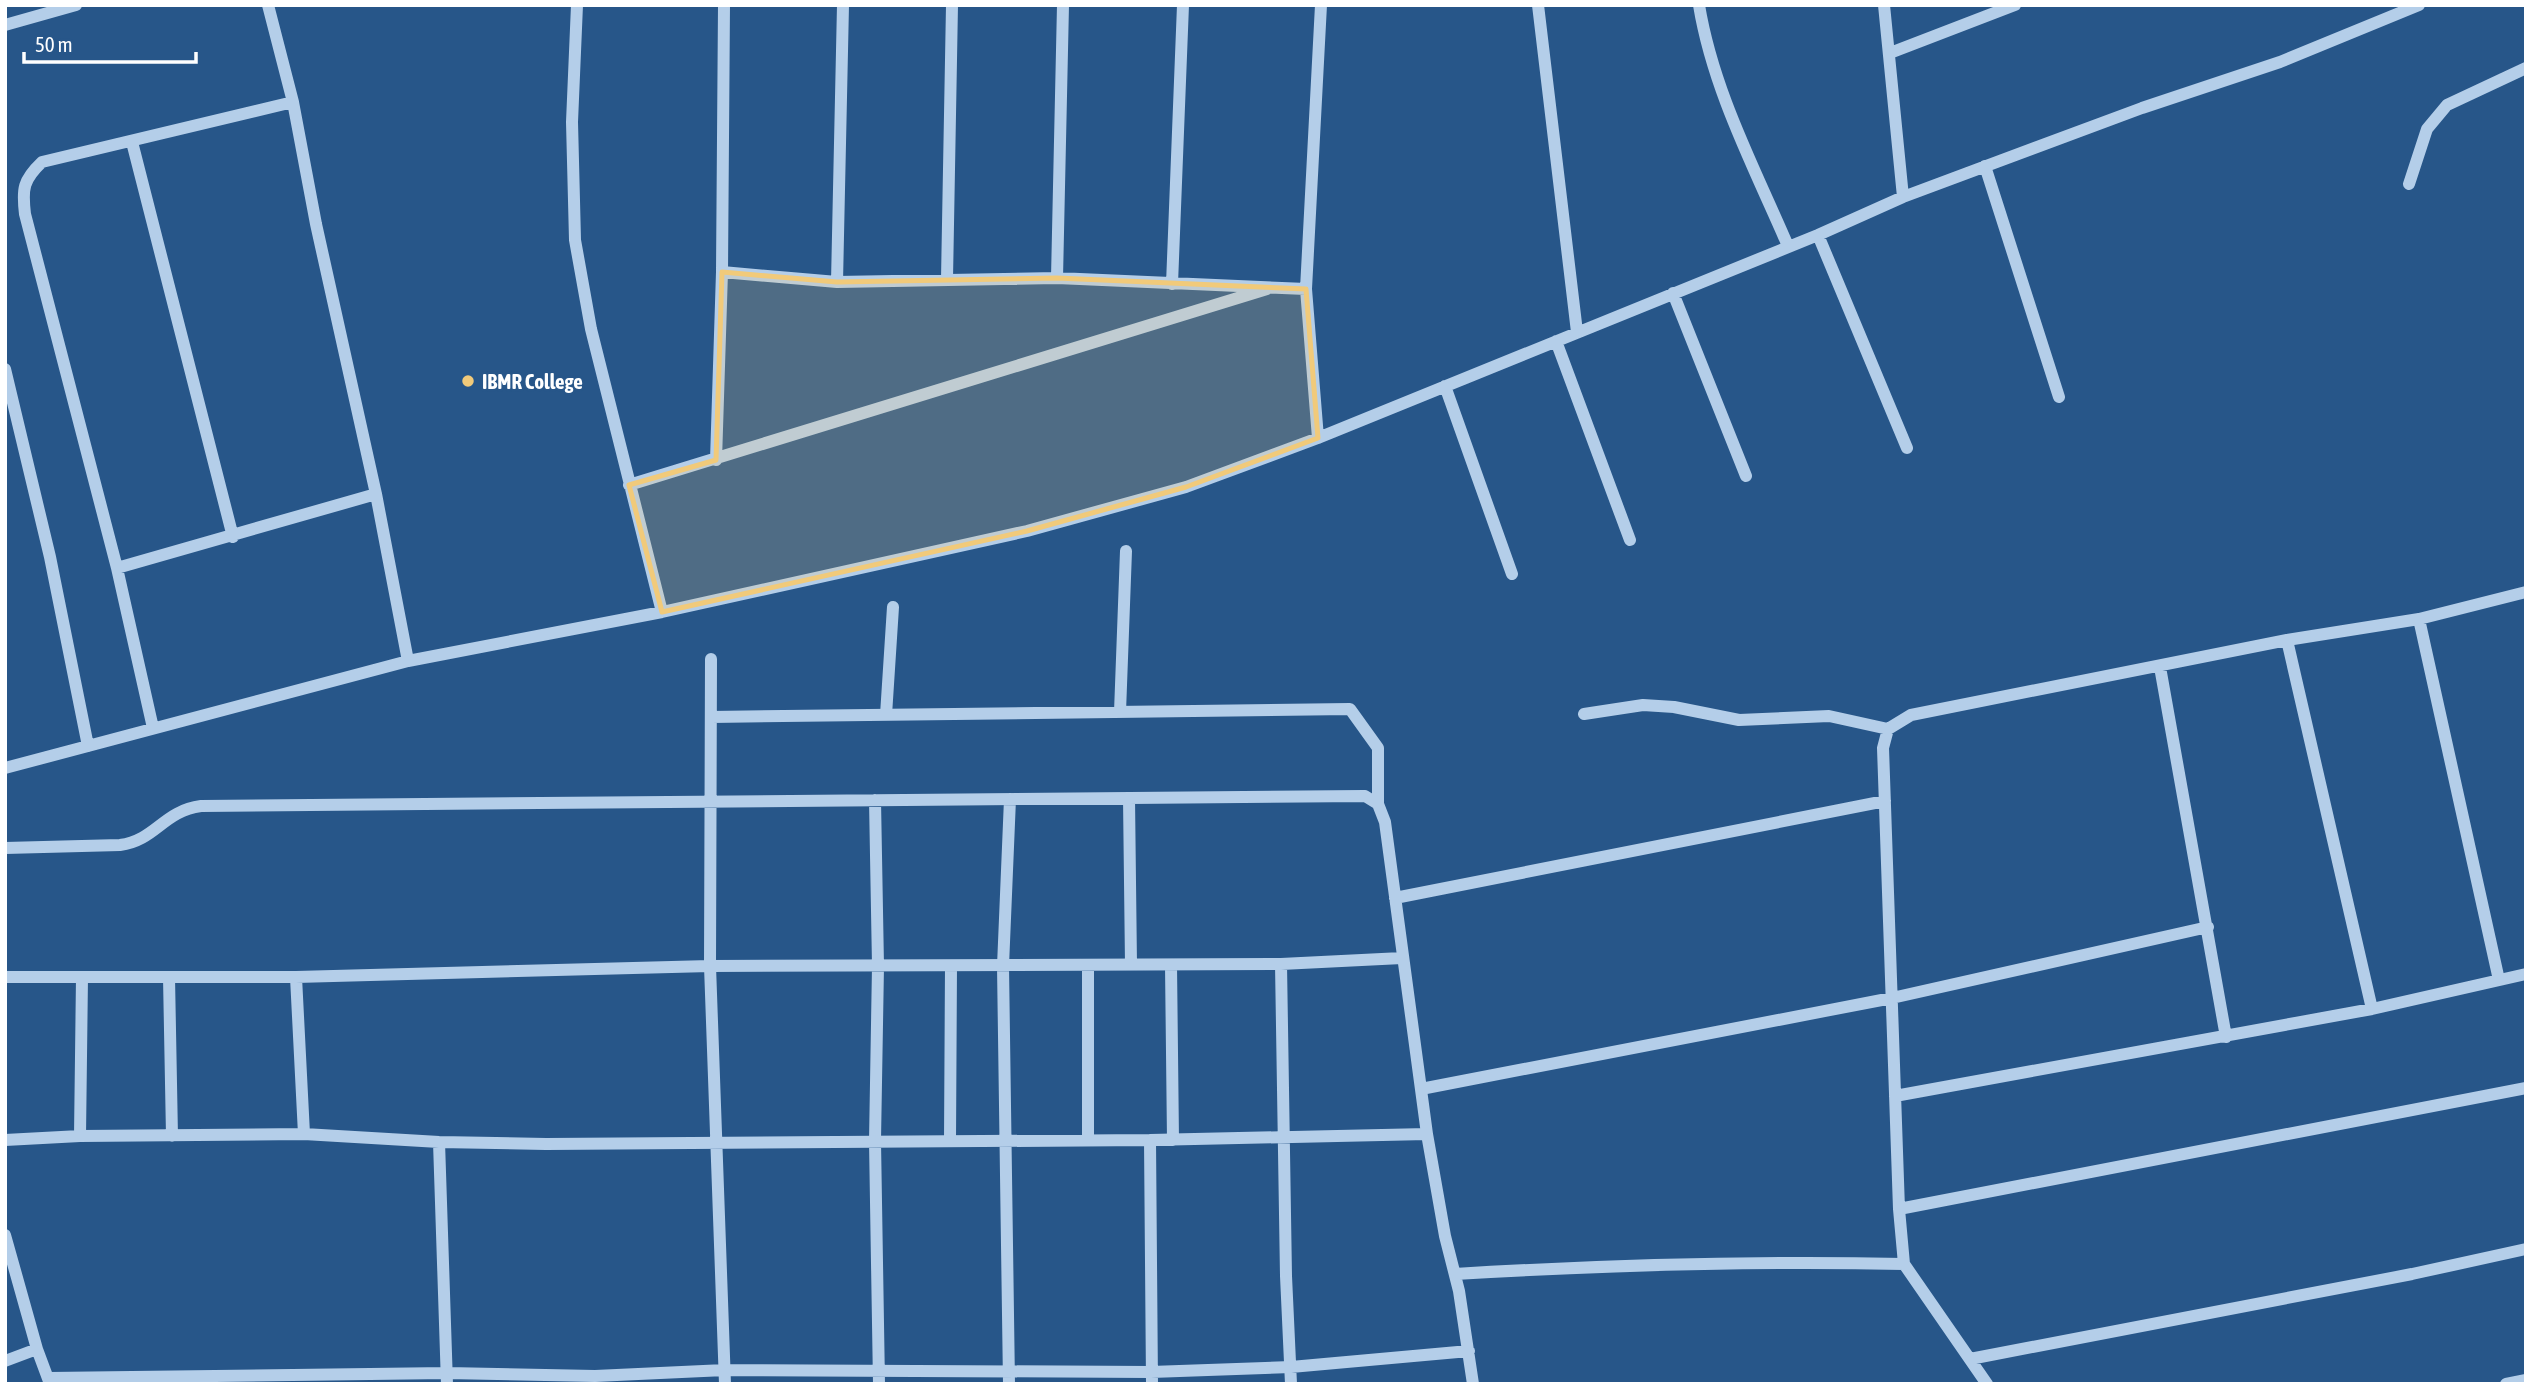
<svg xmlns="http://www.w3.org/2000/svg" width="2531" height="1389" viewBox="0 0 2531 1389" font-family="'Asap Condensed',sans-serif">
<rect width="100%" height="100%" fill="#275689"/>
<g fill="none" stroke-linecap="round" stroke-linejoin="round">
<path stroke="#b4cee9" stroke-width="12" d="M268 5 293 102 316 224 376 494 408 661
M577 5 572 122 575 240 591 329 662 612
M1538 5 1577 332
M1699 5C1713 90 1754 167 1788 246
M1884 5 1903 197
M5 25 76 5
M1890 53 2015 5
M132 142 233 537
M1985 166 2059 397
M2409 184 2427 129 2447 105 2526 68
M1818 235 1907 448
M722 272 837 282 1057 278 1306 289
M1057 278 1063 5
M947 279 952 5
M837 282 843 5
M1172 284 1183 5
M1673 293 1746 476
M1556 341 1630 540
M5 369 50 557 88 746
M1445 386 1512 574
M1318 438 1306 289 1321 5
M716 460 722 272 724 5
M629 485 1267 289
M117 568 376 494
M2419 619 2499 980
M2287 640 2372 1009
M711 659 710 966 725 1384
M2160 667 2226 1037
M1120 712 1126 551
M1584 714 1643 705 1674 707 1739 720 1829 716 1888 729
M886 715 893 607
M711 717 1350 709 1378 748V804
M153 728 117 568 25 214C22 189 23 180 42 162L293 102
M5 768 408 661 662 612 1027 531 1186 487 1318 438 1818 235 1903 197 2142 108 2280 62 2419 5
M1129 798 1131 965
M875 800 878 966 875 1141 879 1384
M5 848 120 845C156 840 163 811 201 806L1365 796 1378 804 1385 822 1427 1134 1445 1236 1459 1291 1473 1384
M1395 898 1885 801
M1281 964 1286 1276 1291 1384
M1171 965 1173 1140
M5 977H296L710 966 1281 964 1402 958
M169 977 172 1136
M296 977 304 1134
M1421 1089 1892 998 2208 927
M1895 1096 2372 1009 2526 974
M80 1136 82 977
M5 1140 80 1136 304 1134 439 1142 546 1144 1150 1140 1427 1134
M1088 1140V965
M1150 1140 1152 1384
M950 1141 951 966
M439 1142 447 1384
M1899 1209 2526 1088
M5 1235 37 1349 50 1384
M1455 1274C1605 1265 1754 1261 1904 1264
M1970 1359 2412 1274 2526 1249
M5 1361 37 1349
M49 1378 447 1373 595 1376 725 1370 1151 1372 1291 1367 1469 1351
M1009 1384 1003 966 1010 799
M1987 1384 1904 1264 1899 1209 1883 748 1888 729 1911 715 2287 640 2419 619 2526 592
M2506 1384 2526 1380"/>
</g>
<path fill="#f1ca7a" fill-opacity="0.2" stroke="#f1ca7a" stroke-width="5" stroke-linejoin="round" d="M722 272 837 282 1057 278 1306 289 1318 438 1186 487 1027 531 662 612 629 485 716 460Z"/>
<circle fill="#f1ca7a" stroke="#275689" stroke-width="2.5" cx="468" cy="381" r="7"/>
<g text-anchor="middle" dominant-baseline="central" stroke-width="5" stroke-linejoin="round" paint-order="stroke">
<g font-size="21" font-weight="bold" fill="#fff" stroke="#275689" text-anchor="start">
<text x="482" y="381">IBMR College</text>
</g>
</g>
<rect width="2531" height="1389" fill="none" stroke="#ffffff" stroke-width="14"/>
<path d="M24 52v10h172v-10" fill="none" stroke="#ffffff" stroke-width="3.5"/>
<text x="35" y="52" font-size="21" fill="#ffffff" stroke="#275689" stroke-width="5" paint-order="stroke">50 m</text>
</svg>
